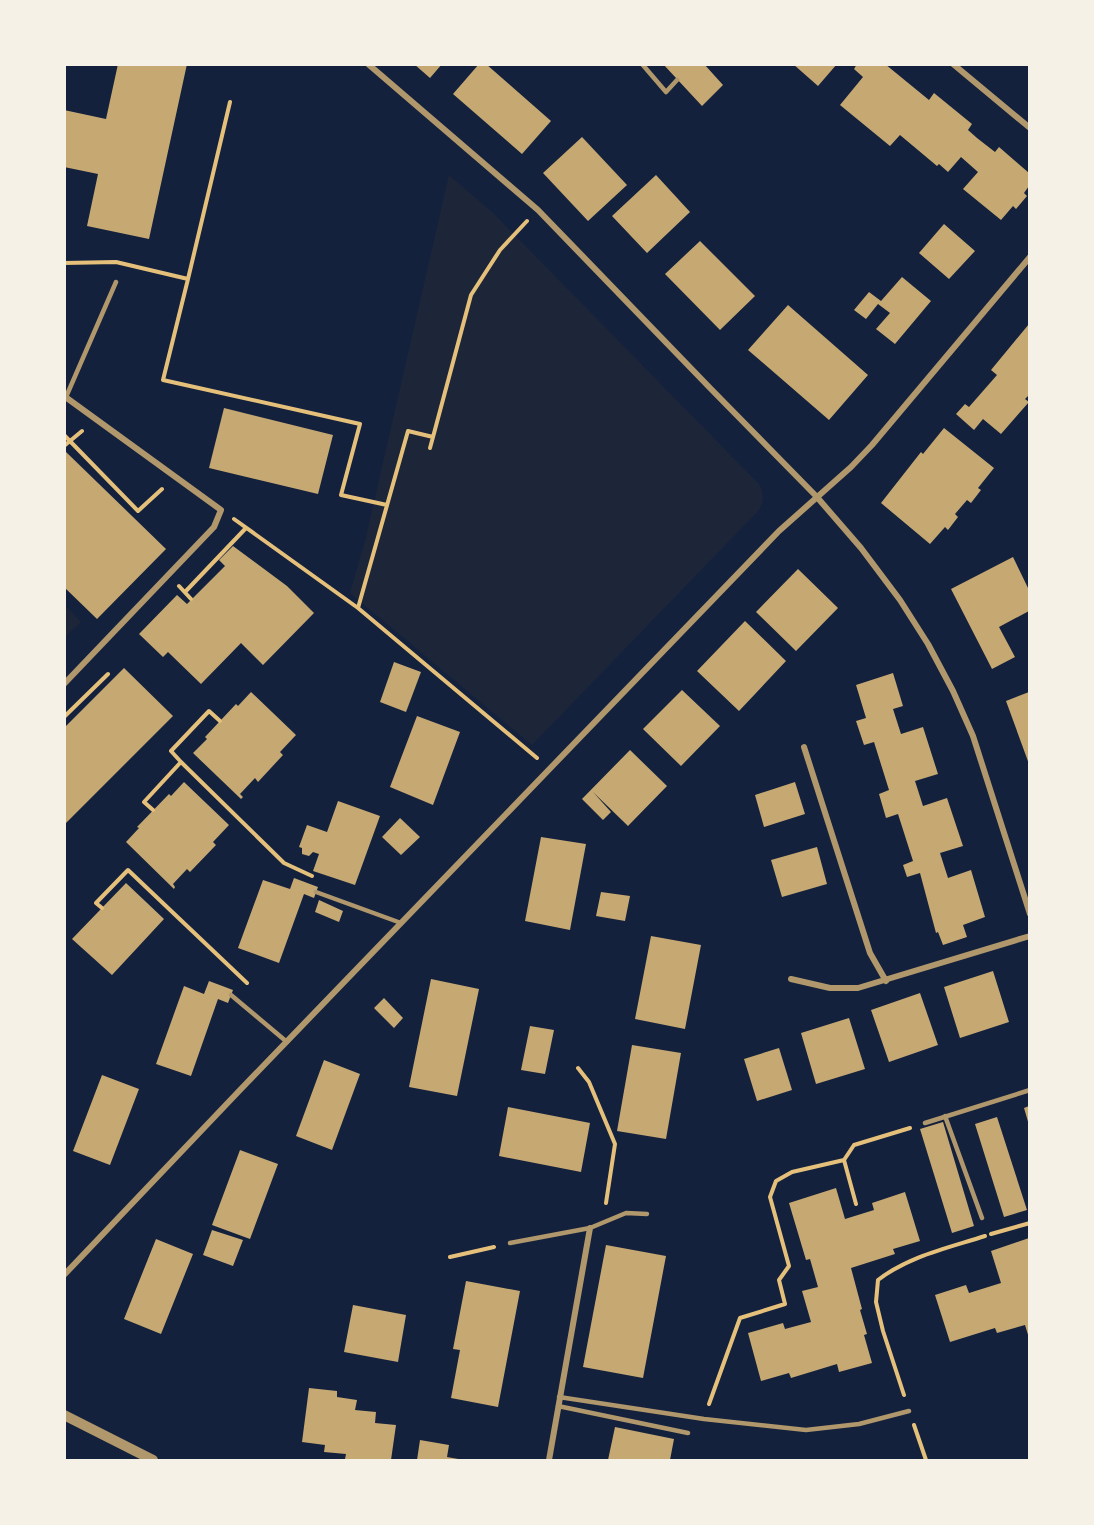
<svg xmlns="http://www.w3.org/2000/svg" width="1094" height="1525" viewBox="0 0 1094 1525" font-family="'PT Sans',sans-serif">
<rect width="100%" height="100%" fill="#14213d"/>
<path fill="#1d2539" d="M449 175 492 212 759 484C764 494 764 501 759 510L532 745 350 593 365 541Z
M65 605 81 622 65 637Z"/>
<path fill="#c6a872" d="M118 64H187L149 239 87 226 98 174 64 167V110L106 119Z
M414 64H442L430 78Z
M479 64H486L551 121 522 154 453 94Z
M663 64H704L723 85 702 106Z
M793 64H837L818 86Z
M857 64H885L929 100 934 93 972 124 968 130 977 138 995 152 999 147 1029 173V186L1024 193 1027 196 1016 209 1013 206 1001 220 963 189 978 172 961 157 948 172 939 164 937 166 900 135 890 146 840 105 863 77 854 69Z
M582 137 627 185 588 221 543 173Z
M656 175 690 212 647 253 612 216Z
M944 224 975 251 949 279 919 253Z
M700 241 755 296 720 330 665 274Z
M902 277 931 301 895 344 876 329 890 313 878 304 866 319 854 310 869 292 881 301Z
M788 305 868 375 829 420 748 350Z
M1029 324V395L1025 399 1029 402 1001 434 983 419 974 430 956 414 965 404 969 407 997 375 991 370Z
M224 408 333 435 318 494 209 468Z
M944 428 994 468 978 488 981 490 971 503 967 500 955 514 958 517 948 530 945 527 930 544 881 503 921 452 923 454Z
M64 450 166 549 97 619 64 587Z
M233 546 287 586 314 613 263 665 241 643 201 684 168 652 163 657 139 634 177 595 187 604 225 566 219 560Z
M1013 557 1029 590V611L999 627 1015 657 992 669 951 589Z
M798 569 838 608 796 651 756 612Z
M745 621 786 661 739 711 697 671Z
M394 662 421 672 406 712 380 702Z
M124 668 173 716 64 825V728Z
M893 673 903 706 893 709 901 734 923 727 938 774 915 781 923 806 947 798 963 846 940 853 948 878 971 870 985 917 963 925 967 937 943 945 938 932 936 933 920 873 907 877 903 865 913 861 898 814 886 818 879 794 889 790 874 742 864 745 856 721 866 718 856 685Z
M682 690 720 726 681 766 643 729Z
M251 692 296 735 280 752 283 755 258 782 255 778 240 794 243 797 241 799 193 753 207 739 205 737 236 704 238 706Z
M1029 692V764L1006 701Z
M417 716 460 732 433 805 390 787Z
M630 750 667 786 628 826 593 792 611 812 603 820 582 799Z
M184 782 229 825 213 842 216 845 190 872 187 869 173 884 175 887 174 889 126 842 139 828 137 827 169 794 171 796Z
M795 782 805 814 764 827 755 795Z
M338 801 380 816 355 885 313 871 319 854 313 852 309 856 302 854V848L299 847 307 825 327 832Z
M400 818 420 837 401 855 382 837Z
M541 837 586 844 570 930 525 921Z
M817 847 827 884 782 897 771 860Z
M294 878 318 887 314 898 304 894 279 963 238 948 263 880 290 889Z
M126 883 164 919 112 975 72 939Z
M601 892 630 896 625 921 596 916Z
M319 900 343 911 339 922 315 912Z
M651 936 701 945 685 1029 635 1019Z
M993 971 1009 1022 960 1038 944 987Z
M431 979 479 989 457 1096 409 1087Z
M209 981 233 990 228 1003 218 999 191 1076 156 1064 184 986 204 994Z
M920 993 938 1045 889 1062 871 1010Z
M384 998 403 1018 394 1028 374 1008Z
M849 1018 865 1069 816 1084 801 1033Z
M530 1026 554 1030 545 1074 521 1070Z
M632 1045 681 1053 666 1139 617 1131Z
M779 1048 792 1090 757 1101 744 1059Z
M324 1060 360 1074 332 1150 296 1136Z
M102 1075 139 1089 110 1165 73 1151Z
M1029 1106V1125L1024 1108Z
M508 1107 590 1123 581 1172 499 1156Z
M997 1117 1027 1210 1004 1217 975 1124Z
M943 1122 974 1226 952 1233 920 1129Z
M240 1150 278 1164 250 1239 212 1225Z
M836 1188 845 1219 874 1210 872 1203 905 1192 920 1241 893 1249 895 1254 851 1268 862 1309 860 1310 867 1334 864 1335 872 1363 839 1372 837 1364 791 1378 789 1373 761 1381 748 1333 783 1323 785 1329 811 1322 802 1291 818 1287 810 1259 806 1260 789 1203Z
M212 1230 243 1240 233 1266 203 1255Z
M1029 1238V1338L1025 1325 997 1333 995 1328 950 1342 935 1295 966 1285 969 1293 1001 1283 991 1251Z
M156 1239 193 1254 161 1334 124 1319Z
M606 1245 666 1256 643 1378 583 1367Z
M466 1281 520 1291 498 1407 451 1398 460 1350 453 1349Z
M353 1305 406 1315 398 1362 344 1352Z
M309 1388 337 1391V1397L357 1400 355 1410 376 1412 375 1423 396 1425 391 1460 345 1459 346 1454 324 1452 325 1445 302 1442Z
M615 1427 674 1439 670 1460H608Z
M420 1440 449 1445 447 1457 464 1460H417Z"/>
<g fill="none" stroke-linecap="round" stroke-linejoin="round">
<path stroke="#e5c07b" stroke-width="4" d="M64 263 116 262 188 279 163 380 360 424 341 495 387 505
M188 279 230 102
M64 435 138 511 162 489
M64 446 82 431
M430 448 433 437
M234 519 358 608 537 758
M179 586 191 599
M185 592 246 528
M358 608 408 431 433 437 471 295 500 250 527 221
M64 717 108 674
M181 762 171 751 209 711 220 721
M153 810 144 802 181 762 284 863 312 876
M102 908 96 903 128 870 247 983
M578 1068 589 1082 615 1144 606 1203
M844 1160 854 1145 910 1128
M991 1234 1030 1223
M450 1257 494 1247
M904 1395 883 1331 876 1302 878 1280C909 1256 948 1248 985 1236
M709 1404 740 1318 785 1304 779 1280 789 1266 770 1197 776 1181 792 1172 844 1160 856 1204
M914 1425 926 1460"/>
<path stroke="#b1986c" stroke-width="4.5" d="M642 64 666 92 677 80
M66 397 116 282
M316 892 401 923
M231 995 287 1042
M945 1116 982 1218
M925 1123 1030 1090
M510 1243 590 1228 626 1213 647 1214
M559 1397 704 1419 806 1430 859 1424 909 1411
M558 1406 688 1433"/>
<path stroke="#b1986c" stroke-width="6" d="M368 64 538 210 711 389 816 496 861 548 900 600 928 644 953 691 973 736 1030 914
M953 64 1030 128
M64 396 221 510 214 527 64 684
M804 747 870 953 886 981
M791 979 830 988H858L1030 936
M64 1275 240 1090 779 531 851 467 872 445 1030 257
M549 1460 590 1228"/>
<path stroke="#b1986c" stroke-width="10" d="M64 1415 153 1460"/>
</g>
<rect width="1094" height="1525" fill="none" stroke="#f6f1e7" stroke-width="132"/>
</svg>
